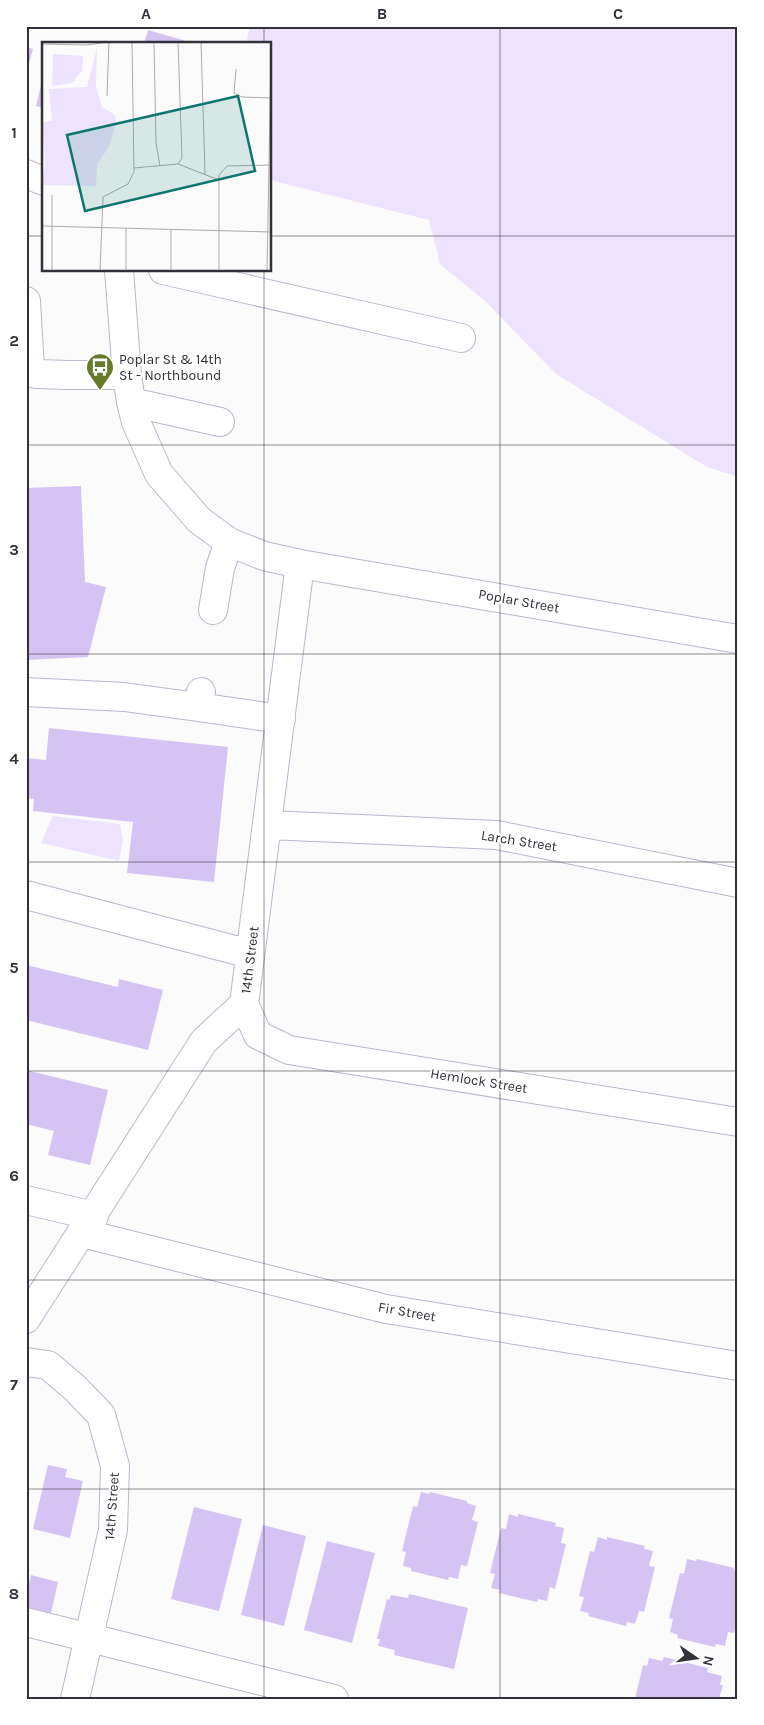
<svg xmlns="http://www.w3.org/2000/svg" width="764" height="1725" viewBox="0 0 764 1725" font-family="Karla,sans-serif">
<rect width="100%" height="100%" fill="#fbfbfb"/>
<path fill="#ede3ff" d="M250 26H738V477L707 467 556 374 486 302 440 264 429 220 270 180V44H246Z
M53 816 120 824 123 840 119 861 41 843Z"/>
<path fill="#d5c4f3" d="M148 30 186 41 185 44H144Z
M26 47 33 49 28 67H26Z
M43 77H44V108L36 106Z
M81 486 85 582 106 587 88 657 26 660V488Z
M49 728 228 747 214 882 127 873 133 822 33 811 34 799 26 798V758L46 760Z
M26 965 118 987 119 979 163 990 148 1050 26 1020Z
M26 1070 108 1090 90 1165 48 1155 54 1131 26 1124Z
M48 1465 67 1469 65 1477 83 1481 70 1538 33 1529Z
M421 1492 429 1494 430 1492 467 1501V1503L476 1506 472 1520 478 1522 467 1566 461 1565 458 1579 449 1577 448 1580 411 1571V1568L403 1566 406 1552 402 1551 413 1506 417 1507Z
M194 1507 242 1519 219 1611 171 1599Z
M509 1514 518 1517V1514L556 1523 555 1526 564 1528 561 1543 566 1544 555 1589 550 1587 547 1601 538 1599 537 1602 499 1593 500 1590 491 1588 495 1574 490 1573 501 1528 506 1529Z
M263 1525 306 1536 284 1626 241 1615Z
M598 1537 607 1540V1537L645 1546 644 1549 653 1551 649 1566 655 1567 644 1612 639 1611 635 1624 627 1622 626 1626 588 1616 589 1613 580 1611 584 1597 579 1596 590 1551 594 1552Z
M327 1541 375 1553 352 1643 304 1630Z
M687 1559 696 1561 697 1559 734 1568V1570L738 1571V1616L734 1633 728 1632 725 1646 716 1644 715 1647 677 1638 678 1635 670 1632 673 1619 669 1618 680 1573 684 1574Z
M31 1575 58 1582 51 1613 26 1607V1595Z
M409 1594 468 1608 454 1669 394 1655 395 1650 378 1646 380 1639H377L387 1599 389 1600 391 1595 408 1598Z
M664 1657 708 1668 707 1672 722 1676 720 1685H723L719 1699H635L643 1665 647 1666 649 1658 662 1661Z"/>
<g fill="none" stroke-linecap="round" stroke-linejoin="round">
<g stroke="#beb6ce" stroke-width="30">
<path id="minor" d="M26 174 44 181
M119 270 127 375 131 402 136 422 159 474 199 520 229 542 264 556 300 564 738 639
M163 270 461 338
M26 301 30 369 32 373 37 374 68 375H127
M131 402 220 422
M213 610 220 568 229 542
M26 692 124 697 198 707
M201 692 198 707 281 719
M268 825 497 835 738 883
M26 895 250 954
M244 1004 258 1035 289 1050 738 1122
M26 1200 94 1216
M82 1233 386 1309 738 1366
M26 1319 204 1041 244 1004 300 564
M26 1362 48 1365 75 1388 101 1415 115 1466 113 1530 75 1699
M26 1622 334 1699"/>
</g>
<use href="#minor" stroke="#fff" stroke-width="28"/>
</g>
<path fill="none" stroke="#333039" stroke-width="1" stroke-opacity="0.55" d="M264 26V44M500 26V1699M26 236H44M270 236H738M264 270V1699M26 445H738M26 654H738M26 862H738M26 1071H738M26 1280H738M26 1489H738"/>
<defs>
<g id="bus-pin" transform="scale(1.4375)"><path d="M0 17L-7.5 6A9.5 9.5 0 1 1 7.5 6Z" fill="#677a29" stroke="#fff"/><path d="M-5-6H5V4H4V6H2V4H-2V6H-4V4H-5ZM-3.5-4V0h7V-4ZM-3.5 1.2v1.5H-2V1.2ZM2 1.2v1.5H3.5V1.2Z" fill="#fff"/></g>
</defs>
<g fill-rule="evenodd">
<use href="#bus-pin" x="100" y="367"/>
</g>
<g text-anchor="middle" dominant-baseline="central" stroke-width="4.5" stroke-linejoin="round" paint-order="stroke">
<g font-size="14" fill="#333039" stroke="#fff" text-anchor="start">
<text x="119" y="359">Poplar St &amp; 14th<tspan x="119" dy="16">St - Northbound</tspan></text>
</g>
<g font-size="14" fill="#333039" stroke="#fff">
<text transform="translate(519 601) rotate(10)">Poplar Street</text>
<text transform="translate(519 841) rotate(9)">Larch Street</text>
<text transform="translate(250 960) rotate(-83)">14th Street</text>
<text transform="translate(479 1081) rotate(9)">Hemlock Street</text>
<text transform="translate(407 1312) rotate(10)">Fir Street</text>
<text transform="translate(112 1506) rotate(-86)">14th Street</text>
</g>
</g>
<g transform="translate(42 42)">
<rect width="229" height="229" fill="#fbfbfb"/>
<path d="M55 6 54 45 60 65 73 73 74 80 67 105 55 122 54 144 0 143 3 121 0 80 10 79 7 47 45 45ZM11 12 41 14 40 29 30 41 10 44Z" fill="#ede3ff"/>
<path fill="none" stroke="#abaaad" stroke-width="1" d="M112 0 114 101 118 124M136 0 140 116 136 122M159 0 163 133M0 2 45 3 66 0M194 27 192 51 200 55 229 56M65 54 67 0M92 126 136 122 177 138M0 184 229 190M129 188V229M10 229V153M58 229 61 155 86 142 92 130 90 0M84 229V186M177 229V133L185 124 229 123M225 229 229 13"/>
<path fill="#0f766e" fill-opacity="0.15" stroke="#0f766e" stroke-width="2.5" d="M196 54 213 129 43 169 25 93Z"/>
<rect width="229" height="229" fill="none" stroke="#333039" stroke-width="2.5"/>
</g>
<rect width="764" height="1725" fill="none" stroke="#ffffff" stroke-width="55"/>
<g transform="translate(696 1658) rotate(103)" stroke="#ffffff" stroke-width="4" paint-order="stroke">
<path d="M0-4L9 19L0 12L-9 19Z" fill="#333039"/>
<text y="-8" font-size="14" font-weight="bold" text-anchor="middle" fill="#333039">N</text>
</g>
<rect x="28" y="28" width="708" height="1670" fill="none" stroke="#333039" stroke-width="2"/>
<g font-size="16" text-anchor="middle" font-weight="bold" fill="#333039">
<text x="146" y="19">A</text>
<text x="382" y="19">B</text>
<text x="618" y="19">C</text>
<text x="14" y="138">1</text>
<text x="14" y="346">2</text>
<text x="14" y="555">3</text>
<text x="14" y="764">4</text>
<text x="14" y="973">5</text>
<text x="14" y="1181">6</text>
<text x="14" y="1390">7</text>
<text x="14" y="1599">8</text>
</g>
</svg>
